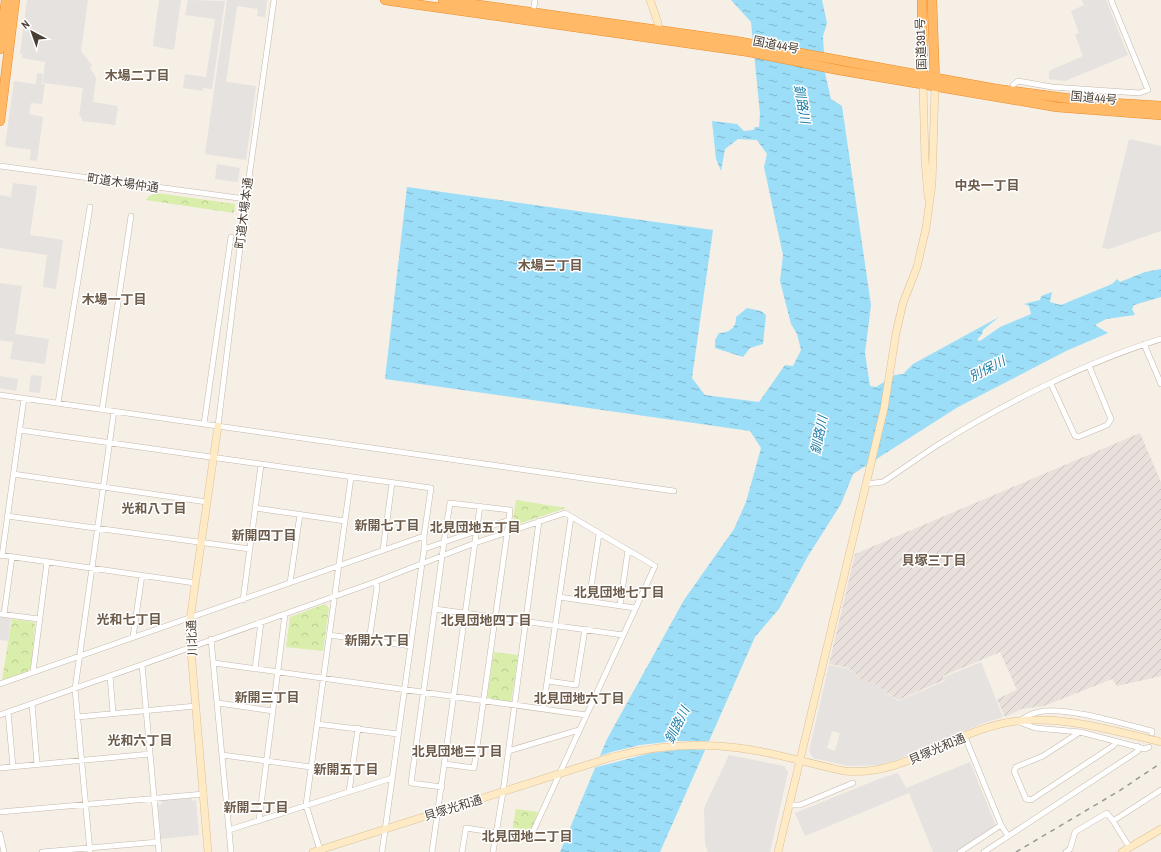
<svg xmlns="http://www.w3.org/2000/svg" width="1161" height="852" viewBox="0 0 1161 852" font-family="'Archivo Narrow','Noto Sans JP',sans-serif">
<defs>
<pattern id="industrial-furrows" width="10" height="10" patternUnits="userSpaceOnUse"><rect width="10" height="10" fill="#e7e0db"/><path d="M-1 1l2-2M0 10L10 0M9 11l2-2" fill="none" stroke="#c8c1bd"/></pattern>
<pattern id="park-crowns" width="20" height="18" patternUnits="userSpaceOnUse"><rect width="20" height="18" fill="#d8eeaa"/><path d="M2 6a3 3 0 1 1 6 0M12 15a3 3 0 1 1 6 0" fill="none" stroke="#bbcd93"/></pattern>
<pattern id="water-ripples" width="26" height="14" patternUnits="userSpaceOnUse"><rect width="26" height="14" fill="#9cdef8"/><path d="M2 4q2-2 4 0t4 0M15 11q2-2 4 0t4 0" fill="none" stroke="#81b5ca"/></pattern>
</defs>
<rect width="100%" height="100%" fill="#f5efe6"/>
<path fill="url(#industrial-furrows)" d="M1140 433 1161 482V676L1117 686 1112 679 1044 706 1021 709 1005 717 997 699 1017 690 1000 652 943 676 944 680 898 700 873 683 861 680 849 668 829 664 855 554Z"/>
<path fill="url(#park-crowns)" d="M157 193 235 204 234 213 146 200 149 196Z
M516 500 566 508 512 526Z
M325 604 329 608 323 651 286 647 290 617Z
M12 619 33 622 35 624 31 668 27 672 2 680Z
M494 652 518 655 511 702 487 698Z
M516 809 538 812 529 834 512 831Z"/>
<path fill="#e5e2df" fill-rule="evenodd" d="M27 0H88L81 51 92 65 90 68 96 78 93 102 118 106 115 125 82 121V117L79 116 83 88 43 83 45 62 22 58V54H20Z
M159 0H181L174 50 153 46Z
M188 0 225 1 212 89 203 88V91L183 88 185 74 206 77 215 19 185 15Z
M227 0H267L265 17 257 16 258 9 237 6 226 82 256 86 246 160 205 154Z
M1082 0H1106L1128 55 1065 81 1049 79V71L1083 56 1075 35 1079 33 1071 11 1084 5Z
M37 73 43 74 42 84H45L42 104 31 103 29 114 43 117 37 161 30 160 31 150 5 146 14 81 36 84Z
M1129 139 1161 146V231L1109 249 1102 248Z
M217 164 240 168 238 182 215 179Z
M13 183 37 186 30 235 63 240 56 289 43 287 47 255 0 248V195L11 197Z
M0 283 22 286 15 334 49 339 45 364 10 359 13 342 0 340Z
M31 375 42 376 40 393 29 392Z
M0 376 18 379 16 391 0 388Z
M0 617 11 618 8 641 0 640Z
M981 662 1003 717 981 724 894 761 876 765 848 766 813 758 809 751 829 665 849 669 861 680 873 683 898 701 945 681 944 677ZM832 731 840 733 835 751 827 748Z
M729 755 784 766 788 772 770 852H708L705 843 704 808Z
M970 762 996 826 956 852H933L909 793 805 836 795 813 879 779 898 773 906 788Z
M192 797V801L196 800 199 835 161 839 158 805 162 804 161 800Z"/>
<path fill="url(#water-ripples)" d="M731 0H822L827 23 823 36 825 73 831 99 842 106 871 305 865 353 870 386 876 387 895 375 903 374 913 364 999 317 983 330 982 334 977 340 980 341 1000 327 1031 314 1029 306 1024 304 1040 300 1041 296 1052 292 1050 302 1061 305 1112 284 1117 279 1120 282 1145 272 1161 269V297L1134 305 1132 309 1135 315 1106 319 1095 325 1108 333 1066 351 958 407 853 474 841 504 808 556 779 609 755 637 660 852H560L607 739 684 600 734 529 746 502 761 448 750 431 385 379 407 187 713 230 692 378 705 395 759 402 785 365 793 366 801 350 797 334 791 324 780 281 783 255 764 167 767 154 757 140 738 139 725 149 721 171 716 159 712 121 737 124 744 131 753 130 755 127H759L760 114 751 22Z
M747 308 761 311 766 315 763 344 750 348 743 357 715 348V340L719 333C729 333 737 327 736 317Z"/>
<path fill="#f5efe6" d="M675 741H711L707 750 686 749 651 753 593 768 597 757 611 752 640 745Z"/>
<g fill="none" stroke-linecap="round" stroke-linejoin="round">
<g stroke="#c5b8ab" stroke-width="6">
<path id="street" d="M533 14 535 0
M1013 93V85L1018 81 1052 87 1139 93 1148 90 1111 0
M0 166 246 199
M1144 344 1161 384
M1051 384 1075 436 1078 437 1107 425 1111 419 1089 366
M0 395 674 491
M58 403 90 207
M102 410 131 216
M204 424 231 237
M218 426 246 199 274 0
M19 430 431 488 424 536V549L382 852
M13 474 207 502
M865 484 883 482C901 470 918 458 936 446 1003 404 1086 362 1161 339
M255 508 345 521
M7 516 250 549
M424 549 509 520 510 510 450 503 444 542 411 783 442 787
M383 550 392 483
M0 555 195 583
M2 556 24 398
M290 583 300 514
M559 597 635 608
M243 600 261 465
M589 601 599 534
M620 605 628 550
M435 609 623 635
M0 614 39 619
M4 614 12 557
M329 635 411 646
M133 637 142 575
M211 639 231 852
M369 641 377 587 375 582
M214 663 586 715
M142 665 159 852
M255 669 261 622
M33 672 47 562
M110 676 113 713
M548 681 576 685 585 629
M0 684 424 536
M218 703 273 711
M32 704 37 764
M543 709 571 517
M8 712 13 767
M0 715 375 582 475 543 565 513 655 566 530 838 466 828 462 852
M77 717 196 706
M1021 720C1028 715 1035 712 1044 711 1071 708 1123 724 1152 731V733
M1019 722 1035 728 1080 732 1145 749 1149 747
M317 724 398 734
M1080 732 1043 756 1016 767 1014 771 1026 799 1031 800 1113 746 1116 742
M965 737 1001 825 1008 836
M508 751 579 730
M222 755 311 767
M445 764 474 768 509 520
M0 768 150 754
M349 792 358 728
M789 805H800L853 783
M0 812 204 794
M259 821 285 614
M1113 821 1130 848
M229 830 392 778
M0 834 4 852
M320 850 306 805 351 477
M42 852 158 842
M90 852 75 689 114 411
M432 852 480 506
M493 852 503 792 539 521
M960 852 1001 825
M984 852 1138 751 1137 746
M1066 852 1070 849 1075 832 1107 813 1113 821 1161 790"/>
</g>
<g stroke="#ddc093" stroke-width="8">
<path id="secondary" d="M650 0 658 23 659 34
M923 85 925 160 928 197
M208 852 189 627 218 426
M313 852 612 757C654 746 695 742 739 748 774 752 809 764 844 771 903 777 949 734 1005 723 1058 713 1110 730 1161 742
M778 852 884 409 896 333 903 303 917 267 926 228 932 184 935 87
M1122 852 1161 829"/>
</g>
<g stroke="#ef8c26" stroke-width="10">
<path id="highway" d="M385 0 750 52 839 70 1057 107 1161 115
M443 0 735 41 996 89 1095 102 1161 106
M922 0 923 81
M932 0 935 83
M0 49 6 0
M0 121 15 0"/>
</g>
<use href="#street" stroke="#fff" stroke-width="5"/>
<use href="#secondary" stroke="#ffeac6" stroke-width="7"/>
<use href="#highway" stroke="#ffb967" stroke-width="9"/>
<path stroke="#979797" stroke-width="1.5" stroke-dasharray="5 5" stroke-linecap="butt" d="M1016 852 1119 791 1161 763"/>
</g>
<g text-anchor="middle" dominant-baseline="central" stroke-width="3" stroke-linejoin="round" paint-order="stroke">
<g font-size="12" fill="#493e34" stroke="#fff">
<text transform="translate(921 44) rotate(-92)">国道391号</text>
<text transform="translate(776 45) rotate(11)">国道44号</text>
<text transform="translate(1094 98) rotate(5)">国道44号</text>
<text transform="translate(123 183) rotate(8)">町道木場仲通</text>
<text transform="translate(244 213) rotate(-83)">町道木場本通</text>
<text transform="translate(192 638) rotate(-92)">川北通</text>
<text transform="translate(937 749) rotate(-23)">貝塚光和通</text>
<text transform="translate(453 808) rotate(-17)">貝塚光和通</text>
</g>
<g font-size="13" font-weight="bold" fill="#6d5b4a" stroke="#fff">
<text x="137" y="75">木場二丁目</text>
<text x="987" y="185">中央一丁目</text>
<text x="550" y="265">木場三丁目</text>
<text x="114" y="299">木場一丁目</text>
<text x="154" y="508">光和八丁目</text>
<text x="387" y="525">新開七丁目</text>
<text x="475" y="527">北見団地五丁目</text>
<text x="264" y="535">新開四丁目</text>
<text x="934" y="560">貝塚三丁目</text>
<text x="619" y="592">北見団地七丁目</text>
<text x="129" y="619">光和七丁目</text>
<text x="486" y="620">北見団地四丁目</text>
<text x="377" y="640">新開六丁目</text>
<text x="267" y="697">新開三丁目</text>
<text x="579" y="698">北見団地六丁目</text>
<text x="140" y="740">光和六丁目</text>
<text x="457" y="751">北見団地三丁目</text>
<text x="346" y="769">新開五丁目</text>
<text x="256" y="807">新開二丁目</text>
<text x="527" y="836">北見団地二丁目</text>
</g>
<g font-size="13" font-style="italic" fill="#1f7fa7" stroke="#fff">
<text transform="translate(802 104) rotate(80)">釧路川</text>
<text transform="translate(987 369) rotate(-27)">別保川</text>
<text transform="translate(819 435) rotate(-79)">釧路川</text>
<text transform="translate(677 725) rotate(-64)">釧路川</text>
</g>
</g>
<g transform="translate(32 32) rotate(319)" stroke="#ffffff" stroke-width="3" paint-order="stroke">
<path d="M0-3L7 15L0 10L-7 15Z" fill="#493e34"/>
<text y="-6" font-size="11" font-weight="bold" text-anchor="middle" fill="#493e34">N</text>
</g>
</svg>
